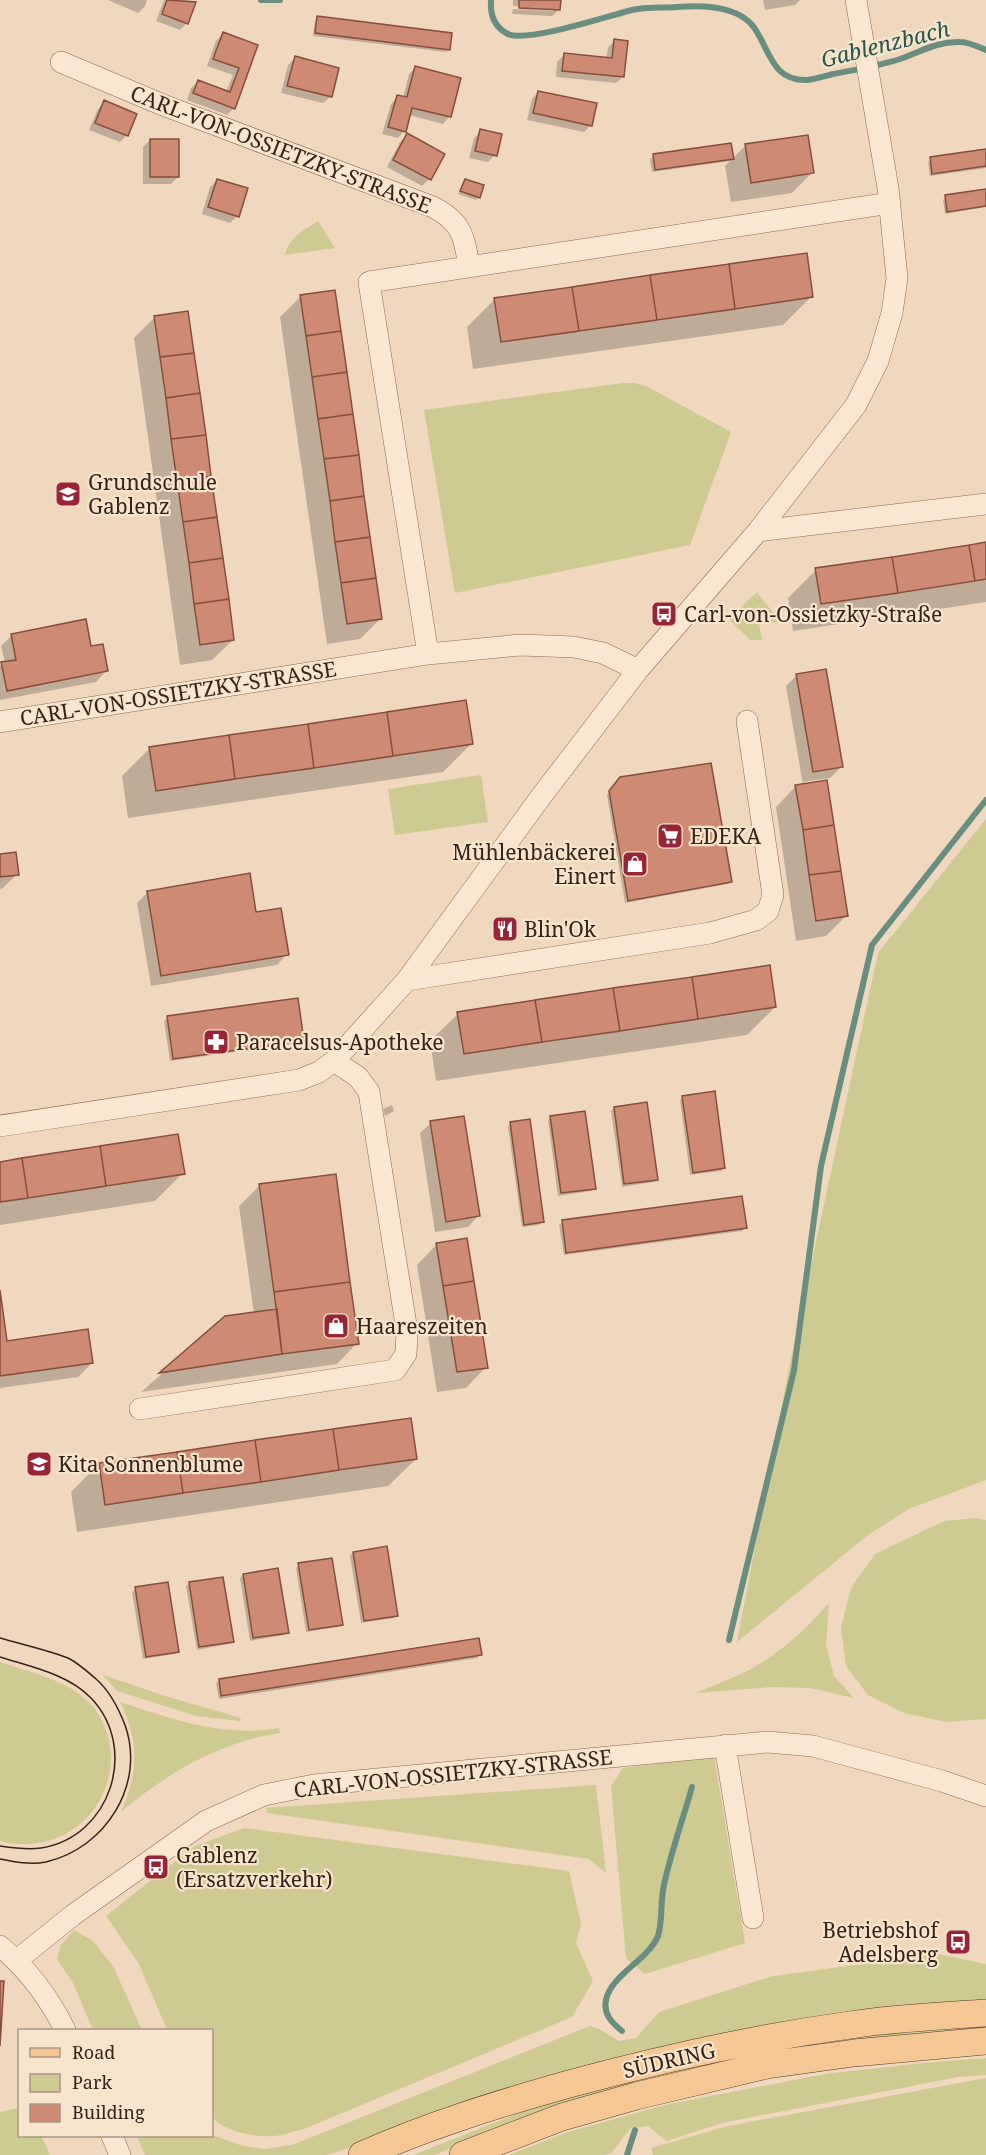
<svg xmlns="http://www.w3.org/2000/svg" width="986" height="2155" viewBox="0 0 986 2155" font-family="'Noto Serif',serif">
<rect width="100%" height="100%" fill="#efd8be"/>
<path fill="#cdca92" d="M318 221 335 248 285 255C290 236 302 232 318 221Z
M623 383H633L646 386 731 432 690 545 455 593 424 410Z
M757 592 780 622 759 624 762 640H750L729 619Z
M481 775 488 822 395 835 388 789Z
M986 819V1480L909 1509 868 1535 737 1642 791 1358 878 953Z
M976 1518 986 1520V1719L946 1722 904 1713 868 1695 846 1666 841 1627 851 1588 875 1554 944 1521Z
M829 1603 826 1644 834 1676 854 1698 810 1688 772 1687 696 1693C712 1686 728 1680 743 1673 777 1657 805 1630 829 1603Z
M0 1662C32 1673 71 1680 94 1708 104 1721 110 1738 111 1754 113 1814 57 1857 0 1841Z
M103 1675 165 1696 241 1718 240 1721 196 1716 117 1691Z
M120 1702C173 1719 223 1738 279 1728L280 1733C220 1742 167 1773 121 1812 139 1772 139 1741 120 1702Z
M714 1756 745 1943 645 1974 626 1958 611 1786 623 1768Z
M596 1785 606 1873 589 1859 267 1813 266 1808Z
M244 1828 569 1871 581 1924 576 1943 593 1981 572 2017 304 2129C294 2131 283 2136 272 2136 256 2138 219 2130 212 2116V2030H167L139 1964 106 1916 193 1847Z
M74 1930 93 1941 113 1966 142 2030H93L73 1983 57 1959 61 1945Z
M938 1954 986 1964V2002L404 2125 349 2148 327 2155H145L137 2136 212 2135 243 2146 265 2149 292 2145 590 2026 599 2029 619 2041 636 2038 659 2012 773 1976Z
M986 2023V2030L507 2126 434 2155H413L532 2108 649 2073 844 2037Z
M986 2058V2075L958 2077 722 2123 667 2141 648 2126 631 2128 611 2153 604 2155H509L568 2132 665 2105 825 2074 923 2063Z
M986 2078V2155H653L651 2148 728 2126Z
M19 2108 20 2136H41L50 2155H0V2112Z"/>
<path fill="#0003" d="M108 0H147L145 6 138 13Z
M164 0H187L194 2 187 23 180 30 156 21Z
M513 0H559V9L552 16 512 14 513 9 554 11V8L513 6Z
M763 0H800L795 5 765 10Z
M318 18 449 49 446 52 313 36 315 21Z
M223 34 256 46 234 108 227 115 187 100 191 88 198 82 226 92 233 75 207 66 216 41Z
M614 41 623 77 616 83 556 77 557 62 564 55 606 59 608 48Z
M295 58 330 97 323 103 281 93 288 65Z
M416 67 459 79 449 117 443 124 409 115 404 131 398 138 382 134 391 104 398 97 403 98 409 74Z
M538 92 591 125 584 132 527 120 532 99Z
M105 102 127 135 120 142 89 130 98 109Z
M481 131 495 155 488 162 469 158 474 138Z
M407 135 443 154 429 179 422 186 387 167 400 142Z
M150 140 178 177 171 184H143V147Z
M746 145 812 173 792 193 731 202 725 166 730 161 652 172 650 159 653 156 732 159Z
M986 151V168L930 176 928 162 931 159Z
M217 180 237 216 230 223 202 214 210 187Z
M465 180 479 197 476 200 458 194Z
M986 190V207L945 214 943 200 946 196Z
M301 296 380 619 360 639 327 644 280 317Z
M811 297 783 325 473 369 467 327 495 299Z
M155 317 233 640 212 660 180 665 134 338Z
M986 544V602L793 631 788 598 816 570Z
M12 635 90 648 106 671 96 682 0 700V666L5 663 1 646Z
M797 675 841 767 830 778 803 782 846 916 826 936 796 941 776 807 796 786 803 785 786 686Z
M471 744 443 772 128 818 122 776 150 748Z
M617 782 731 881 728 884 625 903 607 795Z
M0 856 17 874 3 888 0 889Z
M147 893 255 914 287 954 277 965 151 986 137 903Z
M775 1007 747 1035 436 1081 430 1041 458 1014Z
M168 1017 302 1040 299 1043 170 1061 164 1021Z
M683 1097 724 1168 721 1171 690 1175 680 1100Z
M392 1105 394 1111 385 1116 383 1109Z
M614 1108 656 1179 653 1182 622 1187 611 1111Z
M551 1117 594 1188 591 1191 558 1196 548 1120Z
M431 1123 478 1216 468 1227 435 1232 420 1133Z
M511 1123 542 1222 539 1225 522 1227 508 1127Z
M0 1163 183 1173 155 1201 0 1225Z
M260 1185 357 1343 337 1364 141 1392 225 1318 254 1314 239 1206Z
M563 1222 745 1227 742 1231 564 1255 559 1225Z
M437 1244 486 1367 466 1388 437 1392 417 1265Z
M0 1300 6 1342 92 1363 78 1377 0 1388Z
M416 1459 388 1486 77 1532 71 1492 99 1464Z
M353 1553 396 1615 393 1618 361 1623 350 1556Z
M299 1565 341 1624 338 1627 306 1632 296 1568Z
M243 1575 287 1632 284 1635 250 1641 240 1578Z
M189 1583 232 1641 229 1644 197 1650 186 1586Z
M136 1589 178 1651 175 1654 143 1659 132 1592Z
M480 1655 477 1658 219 1699 216 1683 219 1680Z"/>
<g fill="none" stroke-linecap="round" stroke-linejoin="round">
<path stroke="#698e7f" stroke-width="6" d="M261 0H280
M491 0C490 14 494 27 508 34 527 43 608 16 632 10 646 7 662 8 677 7 701 5 736 5 753 26 770 49 771 81 807 80 815 79 825 76 833 74 855 70 878 66 900 59 920 52 938 41 960 42 969 42 978 47 986 50
M729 1640 794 1370 821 1166 872 945 986 800
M622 2031C612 2023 603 2014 606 2000 611 1975 648 1960 658 1936 663 1920 660 1901 664 1885 671 1852 683 1819 692 1787
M627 2155 635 2130"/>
</g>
<path fill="#ce8a72" stroke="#874e3c" stroke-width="1.5" d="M167 0 196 2 188 24 162 14Z
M519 0H561L560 10 519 8Z
M317 16 452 33 450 50 315 33Z
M223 32 258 45 235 109 193 93 198 80 230 92 239 68 213 59Z
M614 39 628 41 624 77 562 71 564 53 612 58Z
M295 56 339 68 332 97 287 86Z
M415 66 461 78 451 117 412 108 406 132 388 127 397 95 407 97Z
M538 91 597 103 592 126 533 113Z
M104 100 137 114 128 136 95 123Z
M480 129 502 134 497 156 475 151Z
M407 133 445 154 431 180 393 160Z
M808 135 814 173 751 183 745 144Z
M150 139H179V177H150Z
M731 143 734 159 655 170 653 154Z
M986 149V166L932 174 930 157Z
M217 179 248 188 239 217 208 207Z
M465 179 484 185 480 198 460 191Z
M986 189V206L947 212 945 195Z
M807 253 813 297 735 309 729 264Z
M729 264 735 309 657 320 650 275Z
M650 275 657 320 579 331 572 287Z
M572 287 579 331 501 342 494 298Z
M335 290 341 331 306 336 300 295Z
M188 311 194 353 160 357 154 316Z
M341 331 347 372 312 377 306 336Z
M194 353 200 393 166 398 160 357Z
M347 372 353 414 318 419 312 377Z
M200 393 206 435 171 439 166 398Z
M353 414 359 455 324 459 318 419Z
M206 435 211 476 177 481 171 439Z
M359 455 364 496 330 501 324 459Z
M211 476 217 517 183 522 177 481Z
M364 496 370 537 335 542 330 501Z
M217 517 223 558 189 563 183 522Z
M370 537 376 578 341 583 335 542Z
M986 542V579L975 581 969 545Z
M969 545 975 581 898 593 892 557Z
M892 557 898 593 821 604 815 568Z
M223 558 229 599 194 604 189 563Z
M376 578 382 619 347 624 341 583Z
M229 599 234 640 200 645 194 604Z
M86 619 91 646 103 644 108 671 7 691 1 662 16 660 11 634Z
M826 669 843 767 813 772 796 674Z
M466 700 473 744 393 756 387 712Z
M387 712 393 756 314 768 308 724Z
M308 724 314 768 235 779 229 735Z
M229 735 235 779 156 791 149 747Z
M711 763 732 882 628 901 609 791 620 777Z
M827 780 834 825 803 830 795 785Z
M834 825 841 871 809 875 803 830Z
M16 852 19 875 0 877V854Z
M841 871 848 916 816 921 809 875Z
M250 873 256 912 281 908 289 955 161 976 147 891Z
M770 965 776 1007 698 1019 692 977Z
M692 977 698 1019 620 1031 613 988Z
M613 988 620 1031 542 1042 535 1000Z
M298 998 304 1041 173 1059 167 1016Z
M535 1000 542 1042 464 1054 457 1012Z
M715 1091 725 1168 693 1173 682 1096Z
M647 1102 658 1180 624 1184 614 1107Z
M585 1111 596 1189 561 1193 550 1116Z
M464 1116 480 1216 446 1222 430 1121Z
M530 1119 544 1222 524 1225 510 1122Z
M178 1134 185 1174 106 1186 100 1146Z
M100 1146 106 1186 28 1198 22 1158Z
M22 1158 28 1198 0 1202V1162Z
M336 1174 350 1282 274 1292 259 1184Z
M742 1196 747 1228 566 1253 562 1220Z
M467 1238 474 1281 443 1286 436 1243Z
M474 1281 481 1324 450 1329 443 1286Z
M350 1282 359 1344 282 1354 274 1292Z
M0 1290 7 1341 88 1329 93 1363 0 1376Z
M277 1309 282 1354 159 1373 225 1316Z
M481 1324 488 1368 457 1372 450 1329Z
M411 1418 417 1459 339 1470 333 1429Z
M333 1429 339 1470 261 1482 255 1440Z
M255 1440 261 1482 183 1493 177 1452Z
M177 1452 183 1493 105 1505 99 1463Z
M387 1546 398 1616 364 1621 353 1552Z
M332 1558 343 1625 309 1630 298 1563Z
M278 1568 289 1633 253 1638 243 1574Z
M223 1577 234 1642 199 1647 189 1582Z
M168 1582 179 1652 146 1657 135 1587Z
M479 1638 482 1655 221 1696 219 1679Z
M0 1981H4L0 2046Z"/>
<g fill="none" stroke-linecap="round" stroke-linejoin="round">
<g stroke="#876956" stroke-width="22">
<path id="minor" d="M61 62 163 105 433 207C462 222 464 236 469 266
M758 531 986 504
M428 654 369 282 890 203
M0 722 428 654 520 645 574 647 603 653 638 670
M407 980 710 933 756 920 768 911 773 895 747 721
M0 1126 299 1080 319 1072 334 1061 407 980 543 794 638 670 758 531 856 405 878 361 892 313 897 278 888 188 856 0
M140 1409 395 1370 406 1354 407 1331 369 1092 358 1077 334 1061
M725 1745 753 1918
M0 1946C27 1969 50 1999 65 2030
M17 1960 73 1915 206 1821 264 1795 314 1785 768 1742 813 1746 942 1781 986 1796
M112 2136 120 2155"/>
</g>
<g stroke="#54382b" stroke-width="28">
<path id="major" d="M362 2155C430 2125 498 2104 569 2084 661 2059 755 2038 850 2025 895 2018 941 2016 986 2013
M463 2155 562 2117 636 2096 767 2065 854 2053 986 2041"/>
</g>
<use href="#minor" stroke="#f9e7d1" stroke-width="21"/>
<use href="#major" stroke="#f4c794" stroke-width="27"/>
<path stroke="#36241b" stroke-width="1.5" d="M0 1638C20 1644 52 1651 70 1659 79 1664 88 1672 96 1679 110 1691 118 1707 125 1725 146 1784 106 1848 46 1862 31 1865 15 1862 0 1859
M0 1657C31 1667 68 1674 91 1698 139 1748 111 1837 41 1848 28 1850 13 1848 0 1846"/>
</g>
<defs>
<g id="school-square" transform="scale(1.35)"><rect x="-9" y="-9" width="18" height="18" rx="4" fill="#972538" stroke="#f6e4cd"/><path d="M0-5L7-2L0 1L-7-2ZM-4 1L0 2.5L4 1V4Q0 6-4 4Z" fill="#fff"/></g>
<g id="bus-square" transform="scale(1.35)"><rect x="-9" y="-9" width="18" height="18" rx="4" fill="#972538" stroke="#f6e4cd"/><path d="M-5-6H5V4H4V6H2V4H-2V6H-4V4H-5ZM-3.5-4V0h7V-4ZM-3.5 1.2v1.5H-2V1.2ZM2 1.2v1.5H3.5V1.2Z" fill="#fff"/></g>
<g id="supermarket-square" transform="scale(1.35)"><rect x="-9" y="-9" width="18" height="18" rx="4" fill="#972538" stroke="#f6e4cd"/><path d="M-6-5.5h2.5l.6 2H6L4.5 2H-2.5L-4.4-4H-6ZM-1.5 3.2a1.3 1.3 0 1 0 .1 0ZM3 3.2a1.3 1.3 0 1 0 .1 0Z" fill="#fff"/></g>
<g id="shop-square" transform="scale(1.35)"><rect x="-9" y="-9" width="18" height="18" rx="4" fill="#972538" stroke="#f6e4cd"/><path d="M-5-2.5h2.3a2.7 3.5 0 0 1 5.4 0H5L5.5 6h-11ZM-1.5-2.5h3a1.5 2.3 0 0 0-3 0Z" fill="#fff"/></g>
<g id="restaurant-square" transform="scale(1.35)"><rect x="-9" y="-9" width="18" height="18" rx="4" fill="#972538" stroke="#f6e4cd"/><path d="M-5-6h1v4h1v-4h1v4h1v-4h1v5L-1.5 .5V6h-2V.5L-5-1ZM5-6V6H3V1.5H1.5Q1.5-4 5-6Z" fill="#fff"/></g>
<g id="pharmacy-square" transform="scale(1.35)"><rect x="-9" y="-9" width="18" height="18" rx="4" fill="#972538" stroke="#f6e4cd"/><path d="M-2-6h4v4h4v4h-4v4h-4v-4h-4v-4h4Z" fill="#fff"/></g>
</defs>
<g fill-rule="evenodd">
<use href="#school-square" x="68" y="494"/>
<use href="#bus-square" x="664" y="614"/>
<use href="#supermarket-square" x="670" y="836"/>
<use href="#shop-square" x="635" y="864"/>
<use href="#restaurant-square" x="505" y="929"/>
<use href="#pharmacy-square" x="216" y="1042"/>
<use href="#shop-square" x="336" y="1326"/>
<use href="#school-square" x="39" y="1464"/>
<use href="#bus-square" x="156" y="1867"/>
<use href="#bus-square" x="958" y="1942"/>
</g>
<g text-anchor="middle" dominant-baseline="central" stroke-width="4.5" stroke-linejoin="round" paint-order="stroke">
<g font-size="21" fill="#36241b" stroke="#f6e4cd">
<text transform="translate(281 149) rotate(21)">CARL-VON-OSSIETZKY-STRASSE</text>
<text transform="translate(178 693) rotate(-9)">CARL-VON-OSSIETZKY-STRASSE</text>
<text transform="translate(453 1773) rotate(-6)">CARL-VON-OSSIETZKY-STRASSE</text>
<text transform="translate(669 2060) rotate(-13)">SÜDRING</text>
</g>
<g font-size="21" fill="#36241b" stroke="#f6e4cd" text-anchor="start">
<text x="88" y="482">Grundschule<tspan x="88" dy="24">Gablenz</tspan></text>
<text x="684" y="614">Carl-von-Ossietzky-Straße</text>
<text x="690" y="836">EDEKA</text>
<text x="616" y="852" text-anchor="end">Mühlenbäckerei<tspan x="616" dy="24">Einert</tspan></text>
<text x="524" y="929">Blin'Ok</text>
<text x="236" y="1042">Paracelsus-Apotheke</text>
<text x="356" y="1326">Haareszeiten</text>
<text x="58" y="1464">Kita Sonnenblume</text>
<text x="176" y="1855">Gablenz<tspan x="176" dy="24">(Ersatzverkehr)</tspan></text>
<text x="938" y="1930" text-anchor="end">Betriebshof<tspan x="938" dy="24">Adelsberg</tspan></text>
</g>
<g font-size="22" font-style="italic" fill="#2a564d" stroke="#f6e4cd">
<text transform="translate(885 43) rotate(-14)">Gablenzbach</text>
</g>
</g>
<rect x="18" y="2029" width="195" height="108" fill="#f6e4cd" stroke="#a99786" stroke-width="1.5"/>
<rect x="30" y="2048" width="30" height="9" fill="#f4c794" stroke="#a99786" stroke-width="1.5"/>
<text x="72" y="2059" font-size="18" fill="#36241b">Road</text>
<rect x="30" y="2074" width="30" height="18" fill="#cdca92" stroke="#a99786" stroke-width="1.5"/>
<text x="72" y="2089" font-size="18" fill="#36241b">Park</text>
<rect x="30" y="2104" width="30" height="18" fill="#ce8a72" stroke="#a99786" stroke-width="1.5"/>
<text x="72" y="2119" font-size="18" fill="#36241b">Building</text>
</svg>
